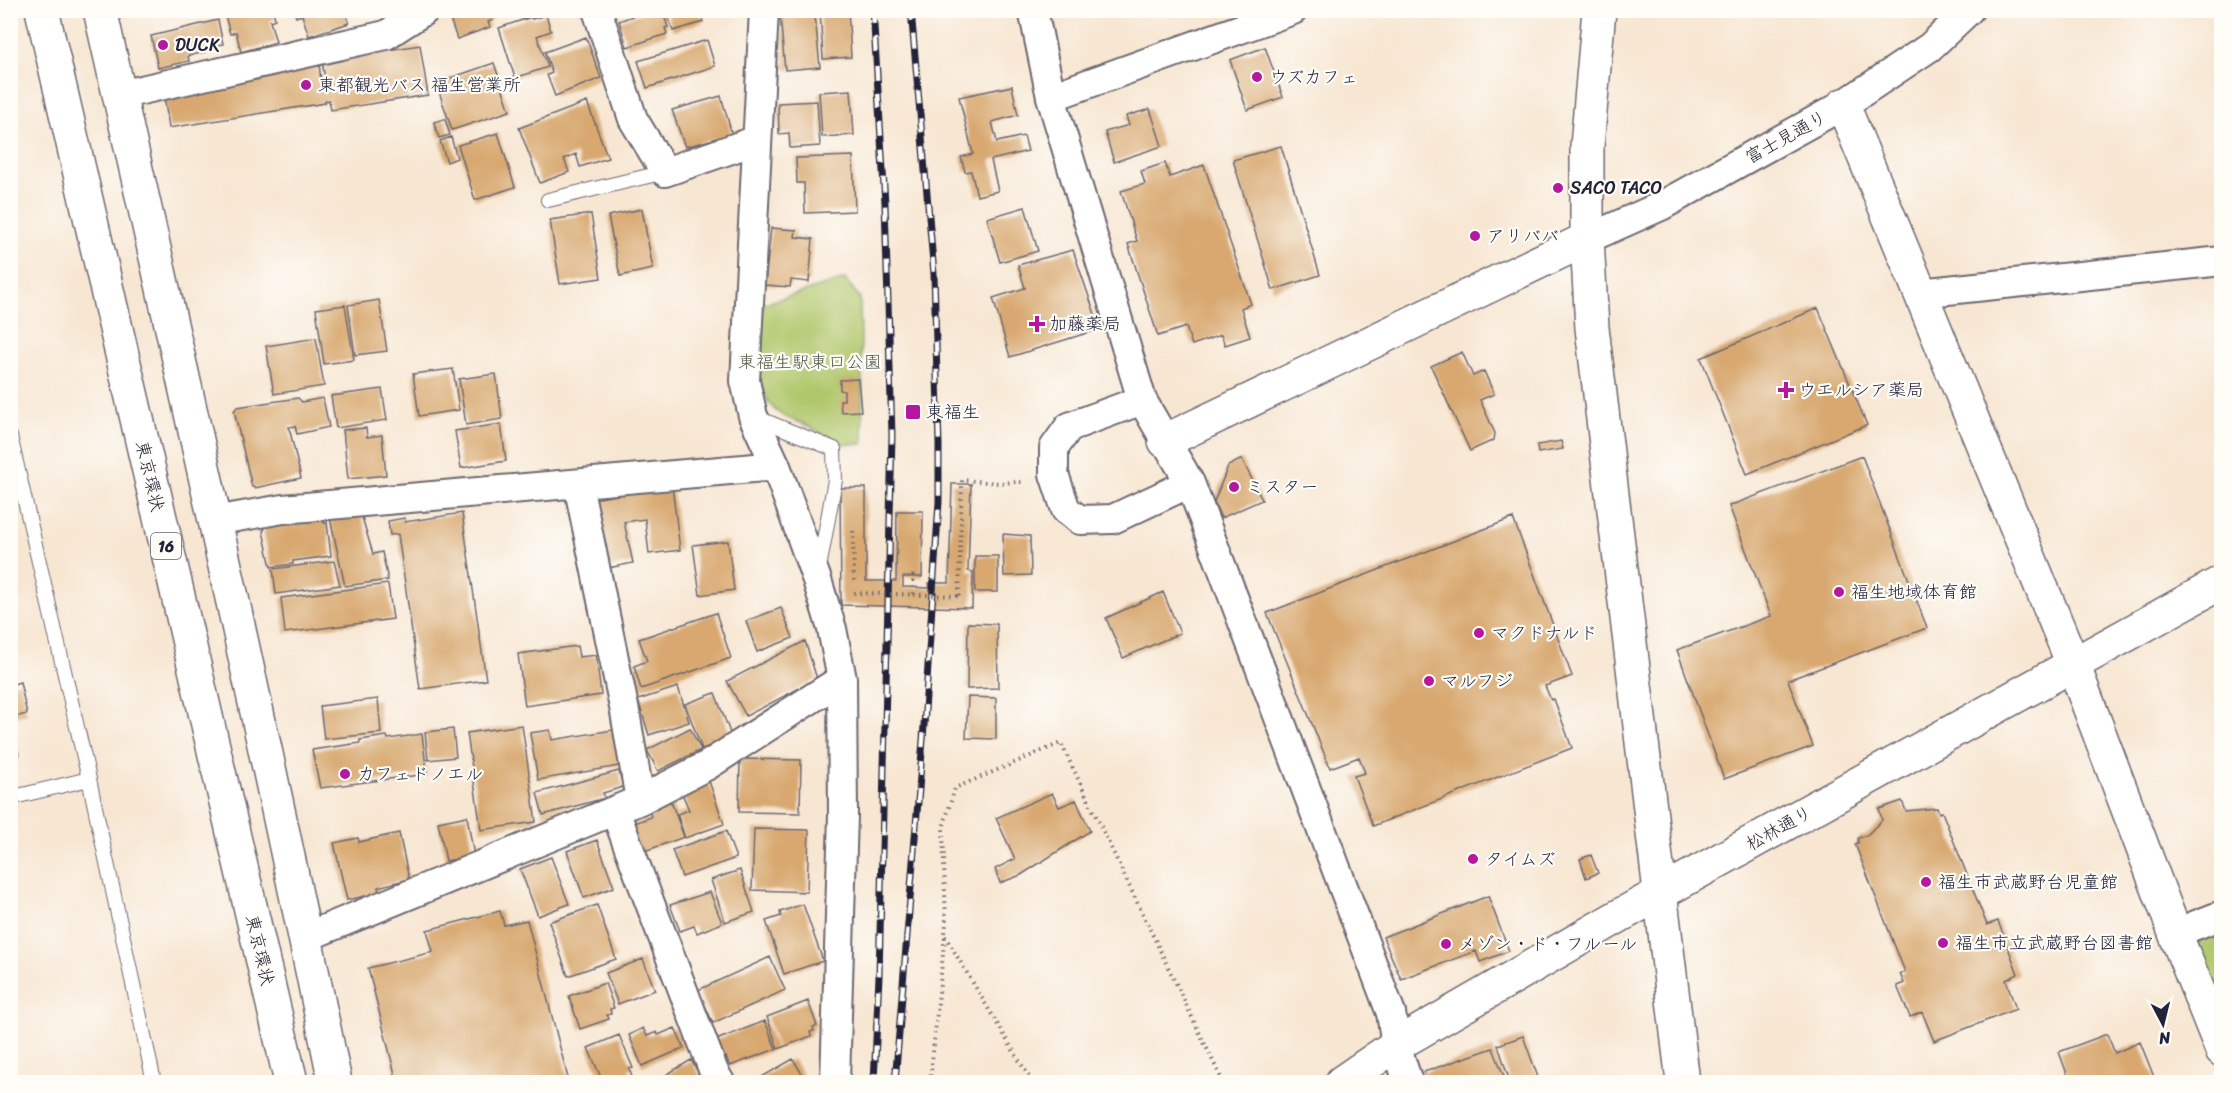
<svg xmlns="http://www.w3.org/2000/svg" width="2232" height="1093" viewBox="0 0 2232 1093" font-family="Sriracha,'Klee One',sans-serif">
<rect width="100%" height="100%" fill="#fdfcf7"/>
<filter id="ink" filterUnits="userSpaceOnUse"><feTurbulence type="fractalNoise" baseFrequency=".0167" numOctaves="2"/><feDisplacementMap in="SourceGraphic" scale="12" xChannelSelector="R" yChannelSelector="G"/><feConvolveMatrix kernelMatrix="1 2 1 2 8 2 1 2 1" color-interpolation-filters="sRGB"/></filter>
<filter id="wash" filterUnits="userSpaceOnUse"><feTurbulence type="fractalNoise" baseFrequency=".008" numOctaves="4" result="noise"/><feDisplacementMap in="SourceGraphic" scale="24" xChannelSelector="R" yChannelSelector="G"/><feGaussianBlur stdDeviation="1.35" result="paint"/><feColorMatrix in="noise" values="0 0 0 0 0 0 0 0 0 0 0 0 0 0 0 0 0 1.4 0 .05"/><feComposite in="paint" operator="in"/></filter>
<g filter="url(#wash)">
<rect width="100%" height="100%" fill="#f7e6d2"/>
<path fill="#b0c76c" stroke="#697454" stroke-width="1.5" d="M845 279 860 298 863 444H830C816 425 803 425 784 416 747 398 761 338 763 304Z
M2221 927V1011L2195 949 2201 934Z"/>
<g id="blocks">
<path fill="#d8a870" d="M241 10H273L275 19 270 21 276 42 241 52 236 32 230 34 225 15Z
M294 10H344L349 23 309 36 302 15 296 17Z
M447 10H500L501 13 492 16 493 20 488 22 490 27 457 39Z
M521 10H544V11L523 18Z
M649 10H662L668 27 665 28 667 34 627 47 619 21Z
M666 10H700L703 22 673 31Z
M820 10H848L851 57 823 59Z
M810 12V17L815 16 820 67 785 70 780 15Z
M546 15 551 31 537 36 548 67 515 78 499 28 531 17 532 19Z
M218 20 223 44 204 48 205 52 188 56 189 61 158 68 151 36Z
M586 37 601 78 555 96 547 75 552 73 545 52Z
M707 40 715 66 647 88 638 61Z
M420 45 428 95 331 110 329 100 325 101V103L169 128 163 89 319 63 321 82 325 81 322 60Z
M1265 47 1283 97 1247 110 1230 60Z
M494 63 510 111 452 130 436 83Z
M1012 86 1018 115 992 122 997 142 1024 136 1028 151 991 160 998 191 977 196 971 171 965 172 961 157 973 154 959 97Z
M851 90 854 135 822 137 819 92Z
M721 96 732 134 685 147 672 110Z
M817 101 820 146 790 148 789 133 779 134 778 103Z
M587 102 608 158 580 167 576 154 564 159 569 172 540 183 519 128Z
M1150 109 1162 146 1114 162 1105 132 1129 125 1126 116Z
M445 119 450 135 439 138 434 122Z
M498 133 515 187 475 200 458 145Z
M451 137 457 158 447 162 440 141Z
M1281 146 1320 275 1273 290 1233 160Z
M853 156 855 211 805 213 804 183H797L796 158Z
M1165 163 1170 177 1204 165 1251 304 1241 308 1250 337 1225 345 1221 335 1192 345 1186 327 1158 336 1128 244 1137 241 1121 191 1145 184 1141 171Z
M1025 207 1038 251 1000 262 987 218Z
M642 209 653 269 620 276 608 216Z
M591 214 601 278 560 284 550 220Z
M771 228 796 230 795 237 813 239 809 282 791 280 790 287 765 285Z
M1073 250 1100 329 1010 357 993 298 1025 288 1018 265Z
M379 300 387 351 355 355 348 305Z
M345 305 354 360 324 364 316 309Z
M1818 308 1867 425 1747 474 1701 358Z
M316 338 324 386 274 394 266 346Z
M1462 352 1473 376 1484 371 1494 394 1480 400 1495 433 1494 440 1470 451 1431 366Z
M453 369 459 410 419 416 413 374Z
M496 374 502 419 466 425 459 379Z
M858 379 861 411 841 412 840 400H844V391L840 390V380Z
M382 389 387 420 336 428 331 396Z
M298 398 302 402 323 398 329 427 297 434 295 426 289 427 301 478 255 488 252 487 234 411 237 407Z
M501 424 506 461 461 468 455 431Z
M366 428 367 437 382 435 386 475 348 479 343 430Z
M1561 441 1563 449 1538 453 1537 445Z
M1862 456 1927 628 1788 680 1813 746 1724 779 1677 650 1771 616 1729 506Z
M1242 459 1262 500 1221 518 1214 502 1228 466Z
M952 484H971L968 571 973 572 972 608 841 605 840 488H866V581H896L897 511H923L922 577H903V587L930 588 929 583H949Z
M672 486 680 550 649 554 645 519 624 522 633 563 608 568 593 499Z
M359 507 373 554 382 552 388 580 345 586 329 513Z
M462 513 486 680 420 689 398 534 390 535 388 521 404 518 405 522Z
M323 514 324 523H327L331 556 293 561V564L271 567 263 531 270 521Z
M1513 518 1572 676 1545 686 1551 700 1554 699 1572 748 1373 826 1354 776 1365 773 1359 757 1330 768 1267 613Z
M1003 534 1030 536 1031 575 1004 576Z
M728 541 734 590 700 595 693 545Z
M975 556H998V592H975Z
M334 561 340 585 276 594 273 569Z
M388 584 393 619 285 633 281 598Z
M1163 592 1180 633 1123 658 1106 618Z
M781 608 793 638 757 652 746 621Z
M716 613 731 658 641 689 634 666 647 661 639 639Z
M968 623 997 624 998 688 967 689Z
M805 641 817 679 746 716 727 681Z
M577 646 579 657 596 655 601 695 525 706 518 654Z
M20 682 27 714 10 718V685Z
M678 687 689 722 649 735 638 700Z
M715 693 732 738 702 749 685 704Z
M968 697 996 698V739L966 738Z
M378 699 381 733 324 739 320 706Z
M10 719 19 756 10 758Z
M522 725 536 822 481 830 467 733Z
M690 728 701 750 658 771 647 750Z
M453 729 456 757 428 760 425 732Z
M619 729 625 765 538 780 530 733 550 730 552 740Z
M422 734 427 774 320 788 312 750 360 743V740L387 736 388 739Z
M740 759 801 760 800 813 739 812Z
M619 771 623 787 603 793 605 798 543 815 537 793Z
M709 781 724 824 685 838 677 814 689 810 681 791Z
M1052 793 1059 807 1076 800 1090 831 1021 875 1000 883 995 869 1015 859 996 818Z
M671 801 684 837 639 853 629 825 651 817 649 809Z
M1902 801 1906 811 1937 808 1939 813 1942 812 1987 925 1998 921 2018 974 2006 980 2016 1009 1934 1041 1922 1012 1910 1017 1897 986 1904 983 1900 974 1905 972 1855 844 1858 843V838L1867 835 1882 820 1879 809Z
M467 816 474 856 446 861 438 822Z
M754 829 809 830 807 892 752 890Z
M726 831 736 858 682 877 672 850Z
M399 833 409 879 378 887 379 893 347 900 334 843 358 838 359 842Z
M597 840 614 887 584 898 567 851Z
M1591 855 1598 873 1586 878 1580 859Z
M551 857 569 904 538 916 520 869Z
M740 870 754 912 725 922 711 880Z
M710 892 722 923 697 933 694 926 680 931 670 905Z
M1488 896 1509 951 1480 962 1476 951 1401 979 1383 937Z
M803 904 823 961 784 974 766 921 781 916 780 912Z
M597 905 616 959 568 976 549 922Z
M500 911 504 925 527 920 569 1082H397L368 968 433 952 427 930Z
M770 957 785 990 713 1023 698 990Z
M643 959 655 990 618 1004 606 973Z
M605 983 614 1008 610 1009 611 1014 607 1015 609 1019 580 1029 569 996Z
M808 1001 817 1026 813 1027 814 1031 810 1032 811 1036 778 1049 767 1017Z
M765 1021 776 1049 730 1066 726 1057 718 1060 711 1042Z
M643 1028 647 1036 657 1032 658 1035 675 1028 684 1048 642 1066 629 1035Z
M2107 1034 2115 1053 2140 1042 2156 1082H2070L2059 1052Z
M619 1035 633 1068 629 1069 632 1077 618 1082H603L588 1048Z
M1523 1036 1539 1080 1533 1082H1510L1498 1045Z
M1493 1048 1506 1082H1428L1424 1072Z
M793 1059 807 1082H753Z
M691 1060 704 1082H668L664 1076Z"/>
</g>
</g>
<g filter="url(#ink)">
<use href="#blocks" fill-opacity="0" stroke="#6d6770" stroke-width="1.5"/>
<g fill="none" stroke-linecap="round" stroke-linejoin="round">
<g stroke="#6d6770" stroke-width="16">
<path id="service" d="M548 200 665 172
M755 417 834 449 835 480 819 568
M10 436 89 779 154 1082
M10 798 89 779"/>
</g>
<g stroke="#6d6770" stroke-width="32">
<path id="minor" d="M597 10 633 119 665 172 757 140
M764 10 745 381 753 416 776 466 817 580 832 629 842 679
M1033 10 1051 97 1142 400 1190 483 1391 1013 1396 1045 1408 1082
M119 95 386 35 425 10
M1051 97 1293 10
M1587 239 1661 206 1843 105 1930 47 1969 10
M1919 293 2222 261
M1142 400 1069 427 1054 448V474L1066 510 1080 520 1113 519 1190 483
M578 484 625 712 640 800
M214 521 283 509 776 466
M615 811 714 1072 720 1082
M2175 933 2222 915
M306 937 640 800 708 765 842 679 843 815 835 1082"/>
</g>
<g stroke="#6d6770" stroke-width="36">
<path id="tertiary" d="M1599 10 1587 146V239L1592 328 1683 1082
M1843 105 2073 664 2175 933 2222 1050
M1165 441 1587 239
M1342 1082 1396 1045 1619 916 2222 582"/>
</g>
<g stroke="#6d6770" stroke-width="36">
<path id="trunk" d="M42 10 291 1082
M100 10C181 367 262 724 335 1082"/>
</g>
<path stroke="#6d6770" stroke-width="4" stroke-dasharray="1.5 4.5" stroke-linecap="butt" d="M853 531 854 584
M913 594V572
M959 596 962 480 999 483 1022 482
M945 936 1032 1082
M930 1082 946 924 943 828 955 788 1061 743 1223 1082"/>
<use href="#service" stroke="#fff" stroke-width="14"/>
<use href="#minor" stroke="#fff" stroke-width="28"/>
<use href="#tertiary" stroke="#fff" stroke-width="33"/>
<use href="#trunk" stroke="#fff" stroke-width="33"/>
<g stroke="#22223b" stroke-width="7">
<path id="rail" d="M873 10 885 203 892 435 879 976 874 1082
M895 1082 923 740 939 502V445L934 274 911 10"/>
</g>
<use href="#rail" stroke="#fdfcf7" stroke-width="4.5" stroke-dasharray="14" stroke-linecap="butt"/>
<path stroke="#6d6770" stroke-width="4" stroke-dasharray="1.5 4.5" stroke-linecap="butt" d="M854 593 959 596"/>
</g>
</g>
<g fill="#b5179e" stroke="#fdfcf7" stroke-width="2">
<circle cx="163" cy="45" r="6"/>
<circle cx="1257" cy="77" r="6"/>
<circle cx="306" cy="85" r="6"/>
<circle cx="1558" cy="188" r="6"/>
<circle cx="1475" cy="236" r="6"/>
<path d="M1034 315h6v6h6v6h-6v6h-6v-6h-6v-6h6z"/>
<path d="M1783 381h6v6h6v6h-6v6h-6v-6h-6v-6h6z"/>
<rect x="905" y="404" width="16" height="16" rx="3"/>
<circle cx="1234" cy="487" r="6"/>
<circle cx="1839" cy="592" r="6"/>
<circle cx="1479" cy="633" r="6"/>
<circle cx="1429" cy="681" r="6"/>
<circle cx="345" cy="774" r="6"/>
<circle cx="1473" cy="859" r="6"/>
<circle cx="1926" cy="882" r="6"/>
<circle cx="1943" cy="943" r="6"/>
<circle cx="1446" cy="944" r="6"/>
</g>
<g text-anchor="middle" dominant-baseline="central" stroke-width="4.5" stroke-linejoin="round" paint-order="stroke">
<rect fill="#fdfcf7" stroke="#646373" stroke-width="1.5" x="151" y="533" width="30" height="26" rx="4.5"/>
<g font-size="16" font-weight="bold" fill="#22223b">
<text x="166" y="546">16</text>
</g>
<g font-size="18" fill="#22223b" stroke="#fdfcf7" text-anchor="start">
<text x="175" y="45">DUCK</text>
<text x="1269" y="77">ウズカフェ</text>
<text x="318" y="85">東都観光バス 福生営業所</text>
<text x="1570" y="188">SACO TACO</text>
<text x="1487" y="236">アリババ</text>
<text x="1049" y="324">加藤薬局</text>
<text x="1798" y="390">ウエルシア薬局</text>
<text x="926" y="412">東福生</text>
<text x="1246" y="487">ミスター</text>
<text x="1851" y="592">福生地域体育館</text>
<text x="1491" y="633">マクドナルド</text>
<text x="1441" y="681">マルフジ</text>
<text x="357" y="774">カフェドノエル</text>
<text x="1485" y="859">タイムズ</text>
<text x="1938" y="882">福生市武蔵野台児童館</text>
<text x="1955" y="943">福生市立武蔵野台図書館</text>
<text x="1458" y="944">メゾン・ド・フルール</text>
</g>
<g font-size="18" fill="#22223b" stroke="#fdfcf7">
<text transform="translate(1786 137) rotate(-29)">富士見通り</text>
<text transform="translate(150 476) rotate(77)">東京環状</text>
<text transform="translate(1779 828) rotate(-29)">松林通り</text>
<text transform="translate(260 950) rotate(77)">東京環状</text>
</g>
<g font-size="18" fill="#545c4c" stroke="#fdfcf7">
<text x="810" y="362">東福生駅東口公園</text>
</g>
</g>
<rect width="2232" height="1093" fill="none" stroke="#fdfcf7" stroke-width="36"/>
<g transform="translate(2163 1024) rotate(173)" stroke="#fdfcf7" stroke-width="4.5" paint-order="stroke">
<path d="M0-4.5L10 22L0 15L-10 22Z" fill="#22223b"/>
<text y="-9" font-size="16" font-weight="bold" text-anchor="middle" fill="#22223b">N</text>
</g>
</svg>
